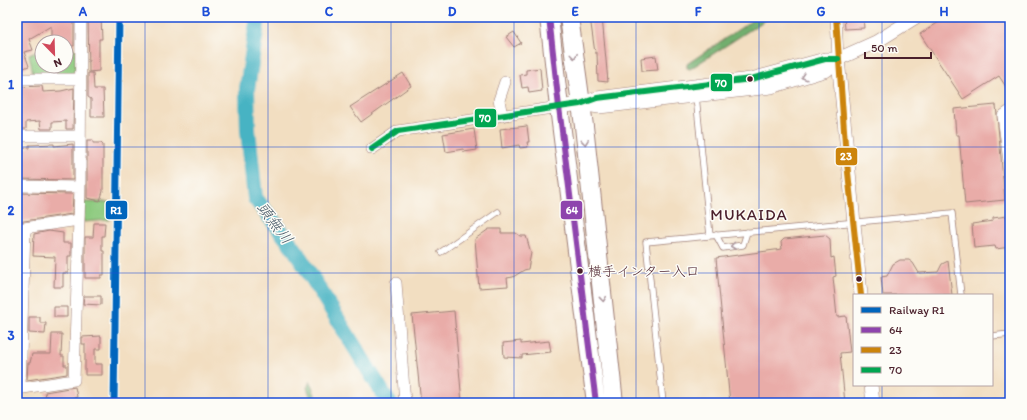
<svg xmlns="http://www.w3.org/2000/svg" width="1027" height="420" viewBox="0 0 1027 420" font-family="Itim,'Klee One',sans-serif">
<rect width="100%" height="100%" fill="#fdfcf7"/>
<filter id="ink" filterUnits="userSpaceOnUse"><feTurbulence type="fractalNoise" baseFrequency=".025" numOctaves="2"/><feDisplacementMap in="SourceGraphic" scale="8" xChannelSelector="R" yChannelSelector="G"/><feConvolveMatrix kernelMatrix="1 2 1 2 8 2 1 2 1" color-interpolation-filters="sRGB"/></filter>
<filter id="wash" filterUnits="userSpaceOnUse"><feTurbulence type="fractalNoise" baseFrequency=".012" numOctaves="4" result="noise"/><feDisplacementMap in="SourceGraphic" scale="16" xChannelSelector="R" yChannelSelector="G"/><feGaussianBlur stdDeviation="0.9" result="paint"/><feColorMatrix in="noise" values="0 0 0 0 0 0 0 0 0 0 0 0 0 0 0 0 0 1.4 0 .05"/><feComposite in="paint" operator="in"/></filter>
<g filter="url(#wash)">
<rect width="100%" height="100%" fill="#f2dec1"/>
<path fill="#8dca7f" stroke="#6c7455" d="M66 49H76V70L70 75 33 74 29 54 42 50V66H66Z
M84 202H110V220L83 222Z"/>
<path fill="#72ae6e" stroke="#5e664c" d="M757 17H770L690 69 687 68V64Z
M310 381 318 403H313L307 388Z"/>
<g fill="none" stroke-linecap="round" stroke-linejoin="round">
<path stroke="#47b3c3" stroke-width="16" d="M258 17 247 89 248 130 255 198 294 248 389 403"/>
</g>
<g id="blocks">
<path fill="#e9aca8" d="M17 17H74V46H66V42H51V26L29 39 33 50 24 52 29 66 21 69 17 57Z
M88 17H101L102 39H99V71L89 72Z
M590 17H602L608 82 598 81 597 53H595Z
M844 17H863L864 28 845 29Z
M947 17H1005L1010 24V93L999 76 963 99 920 34Z
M514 32 521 43 514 47 506 37Z
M656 56 658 70 642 71 641 58Z
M540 68 542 91 529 93 528 87 522 88 520 75 526 74V70Z
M88 73H93L94 89H103L104 117H91V99L88 97Z
M403 73 411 86 361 122 350 107Z
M42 86 43 92 61 91 74 88 73 129H66V121L52 122V129H41L40 121 26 122V129H17L19 87Z
M996 105 1005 200 965 204 959 135H956L954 109Z
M527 126 529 142H527L528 147 520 148 519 145 502 148 500 129Z
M474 129 477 150 464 152 463 149 446 152 443 134Z
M87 140H93V143H101L103 145V191L100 201 87 198Z
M54 144V146L73 144V180L17 179V149L29 148V145Z
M17 193 73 194 72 214 17 222Z
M1007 216 1010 247 996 249 995 246 974 248 972 224 993 221V218Z
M94 223H105L104 236H102V251H104V275H101V278H85V237H93Z
M489 229H501V233H516L520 236H526L531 253 528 269 524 270 513 277 507 278 508 286 479 288 475 239Z
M49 231 63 233V243H71V256H68V273H63V287H54L55 257 33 256 34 234Z
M825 235 830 239 831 258 834 257 836 276 833 277 837 317 846 316 850 352 840 353 845 403H730L716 258 782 249 781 242 784 239Z
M900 260H909L913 263 919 273 938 272 942 264 948 261 952 295H883L881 277 887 276 893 264Z
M84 296H101V305L83 304Z
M54 307H67V317H54Z
M454 311 462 403H421L412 315Z
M29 317H40V323H46L45 334 29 333Z
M52 334H62L61 356H64V365H67V374L27 380 28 363H30L32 354H51Z
M101 336V349H95V364H102V375H85V344H82V337Z
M521 341V344L549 341 551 352 522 355V358L504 357 503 343Z
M75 387 77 397 74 398 75 403H49L48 396 46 397 45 392Z"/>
</g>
</g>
<g filter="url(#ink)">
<use href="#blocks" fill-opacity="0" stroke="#9e7e76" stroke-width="1"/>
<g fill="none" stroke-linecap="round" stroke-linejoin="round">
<g stroke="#9e7e76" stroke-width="7">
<path id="service" d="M696 96 710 236
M716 235 723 248 743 245 747 232
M441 252 498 212
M992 336 1010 334
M663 403 646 242 952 213 961 295"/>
</g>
<g stroke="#9e7e76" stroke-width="12">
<path id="minor" d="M836 17 838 59
M17 79H79
M502 116 499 100 505 82
M17 136H79
M372 149 398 131 559 107
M1010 160V179
M1009 161 1003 116 1010 111
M17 186 80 187
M17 229 79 220
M396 283 405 403
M20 388 25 228
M17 389 74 380 80 187 81 17"/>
</g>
<g stroke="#9e7e76" stroke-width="14">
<path id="tertiary" d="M838 59 861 295
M580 104 599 107 771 87 827 70 838 59 876 42 916 17
M559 107 580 104 597 98 751 79 825 59H838
M871 385 873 403"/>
</g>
<g stroke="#9e7e76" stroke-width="20">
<path id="trunk" d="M549 17 559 107 596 403
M569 17 584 126 614 403"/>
</g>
<use href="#service" stroke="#fff" stroke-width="5.5"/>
<use href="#minor" stroke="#fff" stroke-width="11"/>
<use href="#tertiary" stroke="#fff" stroke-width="13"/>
<use href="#trunk" stroke="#fff" stroke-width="18"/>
<g stroke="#fdfcf7" stroke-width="9">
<path id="bus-1" d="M549 17 559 107 596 403"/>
</g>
<g stroke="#fdfcf7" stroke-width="9">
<path id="bus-2" d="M836 17 845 144 861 295"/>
</g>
<g stroke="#fdfcf7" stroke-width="9">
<path id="bus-3" d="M372 149 398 131 559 107 580 104 597 98 751 79 825 59H838"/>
</g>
<use href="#bus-1" stroke="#8e44ad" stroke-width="6"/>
<use href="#bus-2" stroke="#cc840b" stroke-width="6"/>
<use href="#bus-3" stroke="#00a651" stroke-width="6"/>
<g stroke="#fdfcf7" stroke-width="10">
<path id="rail-1" d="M114 403 119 17"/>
</g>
<use href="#rail-1" stroke="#0065bd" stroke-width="7"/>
</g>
<defs><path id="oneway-chevron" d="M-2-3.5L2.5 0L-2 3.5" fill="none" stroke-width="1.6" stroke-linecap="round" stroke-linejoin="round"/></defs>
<g stroke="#ae9aa0">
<use href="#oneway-chevron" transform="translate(574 56) rotate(83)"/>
<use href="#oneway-chevron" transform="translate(804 77) rotate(163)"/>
<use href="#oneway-chevron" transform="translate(585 142) rotate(84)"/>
<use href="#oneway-chevron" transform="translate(733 246) rotate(173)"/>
<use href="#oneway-chevron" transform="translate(603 299) rotate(84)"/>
</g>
</g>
<path fill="none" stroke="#1d4ed8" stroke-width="1" stroke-opacity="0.55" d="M145 17V403M268 17V403M391 17V403M514 17V403M636 17V403M759 17V403M882 17V295M17 147H1010M17 273H1010M882 385V403"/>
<g fill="#4a1f2b" stroke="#fdfcf7" stroke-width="1.5">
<circle cx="750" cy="79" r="3.5"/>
<circle cx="580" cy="271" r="3.5"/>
<circle cx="859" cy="279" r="3.5"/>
</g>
<g text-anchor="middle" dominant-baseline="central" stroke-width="3" stroke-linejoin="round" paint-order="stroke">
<g font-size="14" fill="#4a1f2b" stroke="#fdfcf7" text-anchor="start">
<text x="588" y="271">横手インター入口</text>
</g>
<g font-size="16" letter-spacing="1" fill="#4a1f2b" stroke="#fdfcf7">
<text x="749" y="214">MUKAIDA</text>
</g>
<g font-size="16" font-style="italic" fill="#495a68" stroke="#fdfcf7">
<text transform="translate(275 223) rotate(53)">頭無川</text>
</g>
</g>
<g stroke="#fdfcf7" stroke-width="1.5">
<rect x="710" y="73" width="23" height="19" rx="4" fill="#00a651"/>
<rect x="474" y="108" width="23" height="20" rx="4" fill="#00a651"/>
<rect x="835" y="147" width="23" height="19" rx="4" fill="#cc840b"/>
<rect x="105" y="200" width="23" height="20" rx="4" fill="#0065bd"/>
<rect x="560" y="200" width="23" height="20" rx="4" fill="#8e44ad"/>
</g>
<g font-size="11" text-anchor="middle" font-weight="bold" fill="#fff">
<text x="721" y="87">70</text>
<text x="485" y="122">70</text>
<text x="846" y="160">23</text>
<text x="116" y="214">R1</text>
<text x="572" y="214">64</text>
</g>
<rect width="1027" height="420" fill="none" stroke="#fdfcf7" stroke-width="44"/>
<rect x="853" y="294" width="140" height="92" fill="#fdfcf7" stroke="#b5a4a5"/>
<rect x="861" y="307" width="20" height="6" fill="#0065bd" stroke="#b5a4a5"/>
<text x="889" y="314" font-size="12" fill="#4a1f2b">Railway R1</text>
<rect x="861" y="327" width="20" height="6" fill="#8e44ad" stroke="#b5a4a5"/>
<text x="889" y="334" font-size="12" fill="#4a1f2b">64</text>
<rect x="861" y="347" width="20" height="6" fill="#cc840b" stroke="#b5a4a5"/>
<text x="889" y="354" font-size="12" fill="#4a1f2b">23</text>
<rect x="861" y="367" width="20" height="6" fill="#00a651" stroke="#b5a4a5"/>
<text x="889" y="374" font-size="12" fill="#4a1f2b">70</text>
<g transform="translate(54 54) rotate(157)"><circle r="19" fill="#fdfcf7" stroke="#b5a4a5"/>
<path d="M0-3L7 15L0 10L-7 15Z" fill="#d1495b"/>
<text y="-6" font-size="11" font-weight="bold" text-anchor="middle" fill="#4a1f2b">N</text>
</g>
<path d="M865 52v6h66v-6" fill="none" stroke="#4a1f2b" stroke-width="2"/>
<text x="871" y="52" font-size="12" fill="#4a1f2b" stroke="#fdfcf7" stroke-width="3" paint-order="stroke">50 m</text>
<rect x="22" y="22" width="983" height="376" fill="none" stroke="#1d4ed8" stroke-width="1.5"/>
<g font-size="13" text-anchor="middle" font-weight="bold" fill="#1d4ed8">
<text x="83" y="16">A</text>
<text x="206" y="16">B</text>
<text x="329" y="16">C</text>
<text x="452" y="16">D</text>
<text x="575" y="16">E</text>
<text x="698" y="16">F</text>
<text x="821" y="16">G</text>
<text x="944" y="16">H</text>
<text x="11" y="89">1</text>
<text x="11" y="215">2</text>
<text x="11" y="340">3</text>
</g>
</svg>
